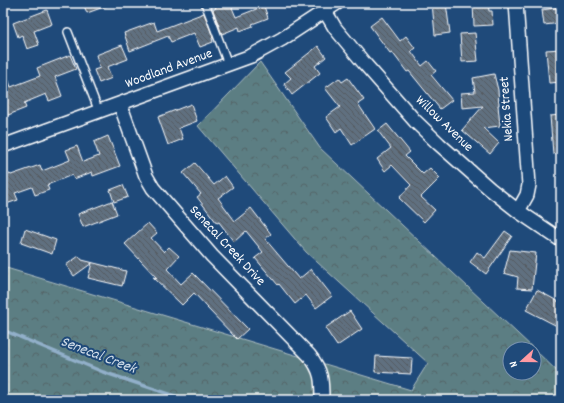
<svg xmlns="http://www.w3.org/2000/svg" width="564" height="403" viewBox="0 0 564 403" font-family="Dekko,sans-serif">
<defs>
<pattern id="forest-crowns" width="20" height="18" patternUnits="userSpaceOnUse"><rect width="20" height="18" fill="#5c7e83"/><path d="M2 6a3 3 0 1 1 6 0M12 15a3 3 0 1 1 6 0" fill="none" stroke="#546568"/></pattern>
<pattern id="building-back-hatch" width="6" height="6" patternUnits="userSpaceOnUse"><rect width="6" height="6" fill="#617080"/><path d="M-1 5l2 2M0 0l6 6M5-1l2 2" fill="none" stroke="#545a61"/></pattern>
</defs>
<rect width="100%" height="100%" fill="#1f4a7a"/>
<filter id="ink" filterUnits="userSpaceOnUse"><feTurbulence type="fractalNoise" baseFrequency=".025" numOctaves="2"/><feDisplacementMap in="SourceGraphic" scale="8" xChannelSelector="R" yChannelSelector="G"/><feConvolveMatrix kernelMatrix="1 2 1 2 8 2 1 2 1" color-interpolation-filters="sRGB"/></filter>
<g filter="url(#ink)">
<path fill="url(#forest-crowns)" stroke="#aebec1" d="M260 62 320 148 534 349H510V373H534V349L561 375V400H3V267L411 390 428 363 306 252 198 126Z"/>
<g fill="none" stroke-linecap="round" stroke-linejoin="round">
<path stroke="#92b0ca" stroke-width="3.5" d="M3 330 103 372 187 400"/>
</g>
<path fill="url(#building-back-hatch)" stroke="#fff" d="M83 3H112V4L87 13Z
M222 3H230L236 17 264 6 268 18 252 24 253 26 240 31 239 27 222 34 213 10 216 8 215 6Z
M432 3H446L450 33 435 35Z
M473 3H488L489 11H492L493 25 474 26Z
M561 7V23L544 25 542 10Z
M47 10 52 24 34 31 39 45 27 49 22 35 18 37 13 23Z
M204 13 213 37 212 38 213 42 200 47 194 33 171 42 168 36 130 51 124 33 154 22 157 31Z
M382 17 400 41 406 36 415 48 411 51 422 66 428 61 436 71 431 75 452 100 440 109 409 71 407 72 392 52 390 53 370 26Z
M475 33 478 61 462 62 460 34Z
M122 45 128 59 107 67 112 78 99 83 94 70 100 68 96 55Z
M318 46 326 57 315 66 320 73 292 95 284 84 291 78 285 72Z
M561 49V82L549 83 546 50Z
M70 55 76 69 55 77 62 96 49 101 46 94 24 103 26 108 3 117V67H4L11 87 40 76 37 68Z
M494 74 498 90 499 105H498L500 126 483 128 499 143 490 154 462 130 483 106 462 108 461 93 475 92 473 78Z
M339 78 342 82 348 78 364 100 358 104 375 129 352 145 341 128 336 132 326 117 340 107 325 88Z
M191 104 197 121 179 128 183 139 168 145 158 117Z
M561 115V153L553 154 550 116Z
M387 124 410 152 405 156 423 174 430 168 440 178 421 197 435 210 424 222 399 198 411 185 392 165 385 171 377 159 391 148 378 131Z
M108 136 120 166 93 176 92 172 74 179 72 175 47 185 49 190 35 195 32 187 15 193 18 200 3 205V176L10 174 11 175 40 165 42 171 70 160 66 150 77 146 83 162 99 156 94 142Z
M195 163 214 185 225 176 233 187 218 198 235 221 251 208 271 234 265 239 299 279 311 269 332 296 316 308 306 295 295 304 279 284 278 285 255 258 263 252 246 231 234 242 219 222 217 223 197 197 201 194 183 173Z
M123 185 128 197 114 202 110 190Z
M112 201 117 214 83 227 78 214Z
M148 223 157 233 151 238 164 252 169 247 179 256 167 269 181 284 193 273 248 329 237 339 207 308H208L194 293 182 305 153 277 157 278 125 244Z
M25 229 56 240 52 254 21 243Z
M505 231 512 236 486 274 470 262 477 252 485 258Z
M510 250 536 253 532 289 517 288 518 277 504 273Z
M79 256 82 260 126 271 122 286 88 278 92 263 74 276 66 265Z
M537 290 561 303V319L557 326 526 310Z
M350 311 362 329 337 346 325 328Z
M376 356 412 358 411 374 375 372Z"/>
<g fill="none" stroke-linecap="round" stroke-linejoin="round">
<g stroke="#fff" stroke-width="10">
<path id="lane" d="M205 3 228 64
M68 32 99 112"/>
</g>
<g stroke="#fff" stroke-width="16">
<path id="street" d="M516 3 529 185 527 195 518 211
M325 11 335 28 364 63 415 121 439 144 490 189 518 211 561 240
M120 104 146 176 153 188 212 256 309 355C322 371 322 380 322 400
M3 146 251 56 282 39 337 3"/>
</g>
<use href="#lane" stroke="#1f4a7a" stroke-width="7"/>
<use href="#street" stroke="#1f4a7a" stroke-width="13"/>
</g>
</g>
<g text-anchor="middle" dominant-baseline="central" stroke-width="4" stroke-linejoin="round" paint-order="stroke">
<g font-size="14" fill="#fff" stroke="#1f4a7a">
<text transform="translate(169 69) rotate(-20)">Woodland Avenue</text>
<text transform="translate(507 109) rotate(-94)">Nekia Street</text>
<text transform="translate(444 124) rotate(44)">Willow Avenue</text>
<text transform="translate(227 246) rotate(47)">Senecal Creek Drive</text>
</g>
<g font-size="15" font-style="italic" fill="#d2dee9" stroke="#1f4a7a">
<text transform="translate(98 356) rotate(21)">Senecal Creek</text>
</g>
</g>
<rect width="564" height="403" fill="none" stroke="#1f4a7a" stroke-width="16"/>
<rect x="8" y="8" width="548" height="387" fill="none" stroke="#fff" stroke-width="1.5" filter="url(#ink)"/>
<g transform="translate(522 361) rotate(249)"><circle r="19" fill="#1f4a7a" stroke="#7992af"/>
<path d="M0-3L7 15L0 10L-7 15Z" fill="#ff9aa2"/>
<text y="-6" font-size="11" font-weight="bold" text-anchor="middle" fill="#ffffff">N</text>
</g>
</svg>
